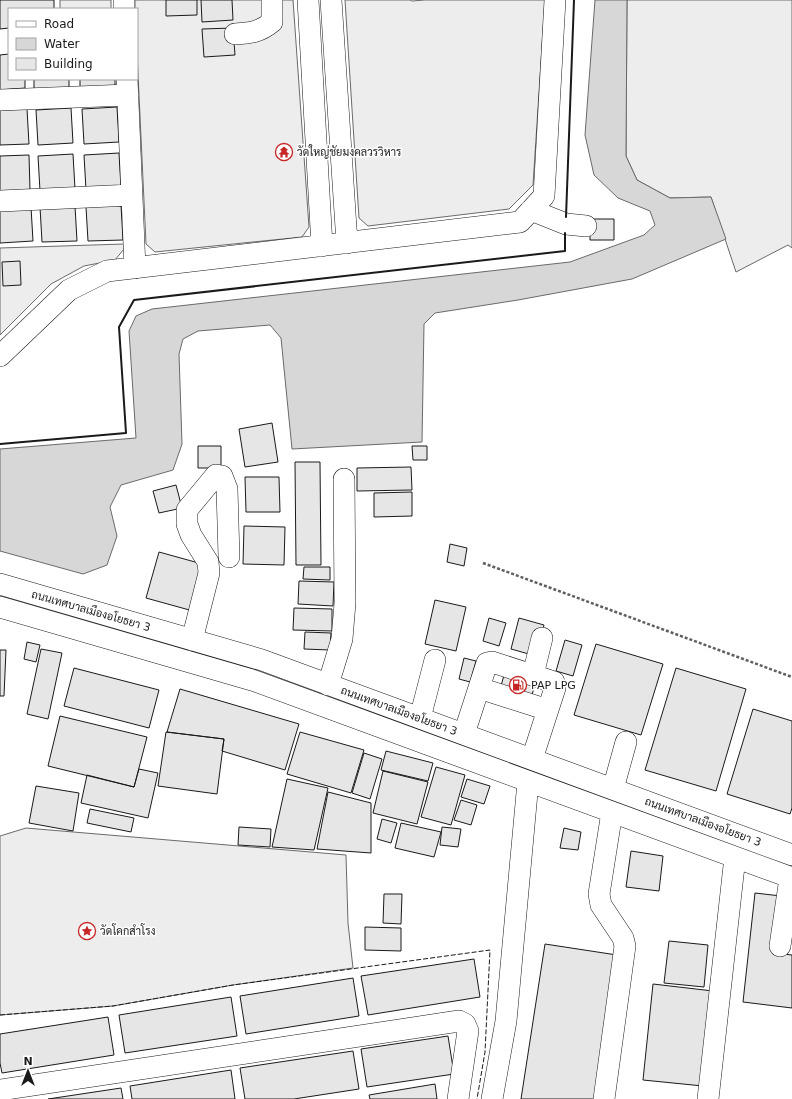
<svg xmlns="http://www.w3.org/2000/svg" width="792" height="1099" viewBox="0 0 792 1099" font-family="'DejaVu Sans',Sarabun,sans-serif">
<rect width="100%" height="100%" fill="#fff"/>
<path fill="#ededed" stroke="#6a6a6a" d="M60 0H111V9H60Z
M135 0H293L309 227 302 237 155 252 146 244 137 52V9H135Z
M345 0H410L412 1 425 0H545L533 185 509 209 368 226 359 218Z
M627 0H792V248L788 245 736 272 711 197 670 198 637 180 626 156Z
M124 244V249L115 260 84 266 51 284 0 335V248Z
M26 828 346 855 348 923 353 968 233 985 113 1006 0 1015V836Z"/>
<path fill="#d7d7d7" stroke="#6a6a6a" d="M595 0H627L626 156 637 180 670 198 711 197 726 239 632 279 518 300 435 313 424 324 422 442 292 449 281 338 270 325 198 331 183 339 179 354 182 444 173 470 121 485 110 507 117 536 107 565 83 574 0 551V449L136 438 129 331 136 316 152 309 570 262 644 235 655 225 650 211 618 198 594 175 585 135Z"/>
<path fill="#e6e6e6" stroke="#1a1a1a" d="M0 0H54V9H9V28L0 29Z
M166 0H197V15L166 16Z
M201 0H232L233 20 202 22Z
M233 28 235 55 204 57 202 29Z
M9 54V79H25V88L0 90V55Z
M34 79H69V88L34 89Z
M80 79H115V87L80 88Z
M117 107 119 142 84 144 82 109Z
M71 108 73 143 38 145 36 110Z
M27 109 29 144 0 145V110Z
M119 153 121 188 86 190 84 155Z
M73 154 75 189 40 191 38 156Z
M29 155 30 190 0 191V156Z
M121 205 123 240 88 241 86 207Z
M75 206 77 241 42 242 40 207Z
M31 207 33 241 0 243V208Z
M590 219H614V240H590Z
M20 261 21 285 3 286 2 262Z
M272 423 278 462 245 467 239 429Z
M198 446H221V468H198Z
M412 446H427V460H413Z
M295 462H320L321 565H296Z
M411 467 412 490 357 491V468Z
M245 477H279L280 512H246Z
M176 485 182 508 159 513 153 491Z
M412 492V516L374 517V493Z
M244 526 285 527 284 565 243 564Z
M450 544 467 548 464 566 447 562Z
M159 552 206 565 193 611 146 598Z
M304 567H330V580L303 579Z
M299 581 334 582 333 606 298 604Z
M435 600 466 607 456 651 425 644Z
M294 608 332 609V631L293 630Z
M489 618 506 623 499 646 483 641Z
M519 618 544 625 536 656 511 649Z
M305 632 331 633 330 650 304 649Z
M565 640 582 645 573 676 556 671Z
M27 642 40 645 36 662 24 659Z
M596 644 663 664 641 735 574 715Z
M41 649 62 653 48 719 27 714Z
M0 650H6L4 696H0Z
M464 658 476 661 470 682 459 679Z
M74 668 159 690 149 728 64 706Z
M676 668 746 689 716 791 645 770Z
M504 675 535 684 532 695 501 686Z
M180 689 299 724 285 770 222 751 224 739 167 732Z
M753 709 792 721V808L790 814 727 794Z
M60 716 147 737 134 787 48 766Z
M166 732 224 739 217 794 158 786Z
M300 732 364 750 351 793 287 774Z
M386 751 433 763 428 781 381 770Z
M364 753 382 759 370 799 352 793Z
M436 767 465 775 451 825 421 817Z
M139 769 158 773 148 818 81 803 87 775 134 787Z
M383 771 428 782 417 824 373 813Z
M287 779 328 788 314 850 272 847Z
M467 779 490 786 484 804 461 797Z
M36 786 79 793 73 831 29 823Z
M328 792 371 803V853L317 849Z
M461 800 477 805 471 825 454 820Z
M90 809 134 818 131 832 87 823Z
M382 819 397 823 391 843 377 839Z
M401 823 441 832 434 857 395 848Z
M239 827 271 829 270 847 238 845Z
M442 827 461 829 458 847 440 845Z
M564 828 581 832 578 850 560 848Z
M631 851 663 856 659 891 626 887Z
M755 893 781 896 775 953 792 955V1008L743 1002Z
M384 894H402L401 924 383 923Z
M365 927 401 928V951L365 950Z
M669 941 708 945 704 987 664 983Z
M545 944 617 955 594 1099H521Z
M474 959 480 997 368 1015 361 976Z
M353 978 359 1016 246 1034 240 996Z
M653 984 713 991 703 1086 643 1080Z
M231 997 237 1036 125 1053 119 1015Z
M108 1017 114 1055 2 1073 0 1063V1034Z
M448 1036 454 1074 367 1087 361 1049Z
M353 1051 359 1089 294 1099H245L240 1068Z
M231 1070 235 1099H132L130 1086Z
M435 1084 437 1099H370L369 1095Z
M121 1088 123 1099H48Z"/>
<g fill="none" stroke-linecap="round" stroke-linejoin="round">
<g stroke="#1a1a1a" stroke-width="22">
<path id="minor" d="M124 0V9
M308 0 322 246
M331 0 347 243
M235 34C251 33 260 32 272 22V0
M127 79 135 268
M0 100 128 95
M0 201 132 195
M531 210 566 224 586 226
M0 356 69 290 107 271 520 222 544 196 555 0
M0 584 262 660 792 855
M0 607 255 681 792 878
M192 640 209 573 208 562 191 535 187 524V510L216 475 222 476 227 489 229 557
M533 675 542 638
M328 685 342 639 345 603 344 479
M479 688 548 710
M420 718 435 660
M464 734 487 663 492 662 554 682 555 688 532 759
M613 789 626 742
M780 946 790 878
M0 1090 459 1021 465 1024 468 1031 458 1099
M492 1099 506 1021 528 782
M604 1099 625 946 623 938 601 905 599 894 612 812
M708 1099 735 857"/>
</g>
<path stroke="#5f5f5f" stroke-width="2.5" stroke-dasharray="3 2" stroke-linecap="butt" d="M483 563 792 677"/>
<use href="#minor" stroke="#fff" stroke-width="21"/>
<path stroke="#1a1a1a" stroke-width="1" stroke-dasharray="5 2" stroke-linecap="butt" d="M0 1015 113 1006 233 985 490 950 485 1052 477 1099"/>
<path stroke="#1a1a1a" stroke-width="2" d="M566 217 574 0
M0 444 126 433 119 327 134 300 565 251V233"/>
</g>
<defs>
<g id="temple-ring" transform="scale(0.9)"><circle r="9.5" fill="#fff" stroke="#c62828" stroke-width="1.5"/><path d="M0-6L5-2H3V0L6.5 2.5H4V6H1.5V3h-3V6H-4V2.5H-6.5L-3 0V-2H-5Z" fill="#c62828"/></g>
<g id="fuel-ring" transform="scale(0.9)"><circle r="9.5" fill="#fff" stroke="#c62828" stroke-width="1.5"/><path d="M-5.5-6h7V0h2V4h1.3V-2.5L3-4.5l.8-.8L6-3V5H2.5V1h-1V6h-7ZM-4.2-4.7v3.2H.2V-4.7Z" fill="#c62828"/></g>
<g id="sight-ring" transform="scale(0.9)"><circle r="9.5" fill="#fff" stroke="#c62828" stroke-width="1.5"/><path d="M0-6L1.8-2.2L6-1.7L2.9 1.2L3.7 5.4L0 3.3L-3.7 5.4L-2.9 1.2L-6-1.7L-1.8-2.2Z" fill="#c62828"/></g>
</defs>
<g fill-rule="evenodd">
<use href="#temple-ring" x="284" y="152"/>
<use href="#fuel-ring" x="518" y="685"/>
<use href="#sight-ring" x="87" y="931"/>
</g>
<g text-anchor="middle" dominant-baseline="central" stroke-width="3" stroke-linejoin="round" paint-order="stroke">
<g font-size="11" fill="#1a1a1a" stroke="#fff" text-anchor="start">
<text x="297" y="152">วัดใหญ่ชัยมงคลวรวิหาร</text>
<text x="531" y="685">PAP LPG</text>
<text x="100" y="931">วัดโคกสำโรง</text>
</g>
<g font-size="11" fill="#1a1a1a" stroke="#fff">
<text transform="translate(91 611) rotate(16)">ถนนเทศบาลเมืองอโยธยา 3</text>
<text transform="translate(399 711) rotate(20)">ถนนเทศบาลเมืองอโยธยา 3</text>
<text transform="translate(703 822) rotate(20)">ถนนเทศบาลเมืองอโยธยา 3</text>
</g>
</g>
<rect x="8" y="8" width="130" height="72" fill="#ffffff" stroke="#a3a3a3"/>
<rect x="16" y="21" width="20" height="6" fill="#ffffff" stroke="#a3a3a3"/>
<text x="44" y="28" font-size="12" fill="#1a1a1a">Road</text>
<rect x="16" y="38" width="20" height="12" fill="#d7d7d7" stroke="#a3a3a3"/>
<text x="44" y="48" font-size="12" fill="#1a1a1a">Water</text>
<rect x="16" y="58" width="20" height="12" fill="#e6e6e6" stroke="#a3a3a3"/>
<text x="44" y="68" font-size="12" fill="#1a1a1a">Building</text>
<g transform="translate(28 1071)" stroke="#ffffff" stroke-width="3" paint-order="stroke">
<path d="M0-3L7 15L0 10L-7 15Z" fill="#1a1a1a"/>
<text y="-6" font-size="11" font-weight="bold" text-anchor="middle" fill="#1a1a1a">N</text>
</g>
</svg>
